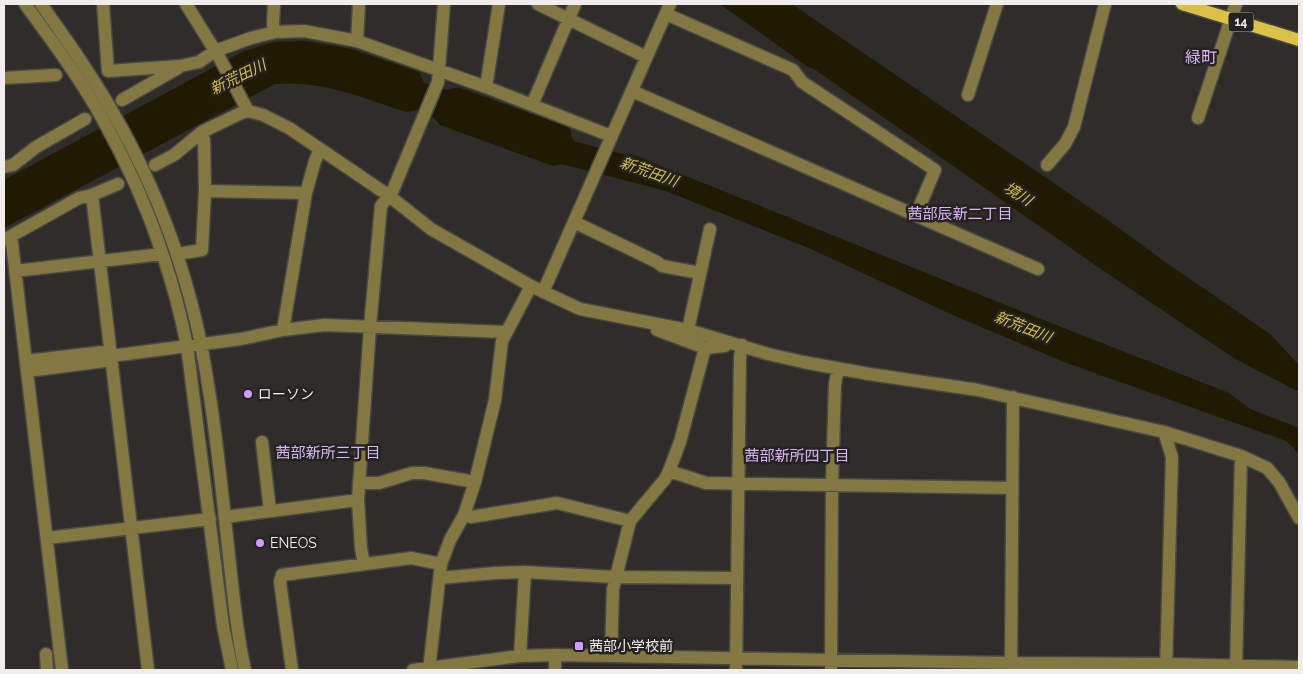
<svg xmlns="http://www.w3.org/2000/svg" width="1303" height="674" viewBox="0 0 1303 674" font-family="Raleway,'Noto Sans JP',sans-serif">
<rect width="100%" height="100%" fill="#2e2d29"/>
<path fill="#1f1a01" d="M720 4H792L1112 223 1168 264 1270 334 1299 365V392L1234 358 1098 267 814 69 808 67Z
M306 41 351 49 419 72 424 83 448 90 458 87 570 128 571 136 574 141 626 155 631 154 1023 312 1229 393 1250 409 1299 428V455L1293 447 1286 441 1064 362 955 316 811 249 666 191 562 164 553 166 440 125C435 118 427 111 418 110 413 110 409 113 403 111 361 97 321 80 275 84L4 228V180L244 51 274 42Z"/>
<g fill="none" stroke-linecap="round" stroke-linejoin="round">
<g stroke="#494844" stroke-width="15">
<path id="minor" d="M25 4C52 41 80 78 102 118 142 189 171 266 187 346L223 626 232 670
M41 4C66 39 91 74 112 111 154 183 184 262 201 344 215 417 222 492 230 565 234 600 237 636 245 670
M103 4 108 71 180 66 199 62 215 51 251 38 275 32 304 31 357 41 486 87 611 136
M186 4 219 57 248 111
M274 4 273 25 275 32
M538 4 646 57
M666 14 793 70 802 82 935 170 916 215
M357 41 359 4
M4 78 56 75
M486 87 499 4
M632 91 1038 269
M968 95 997 4
M122 100 178 68
M532 105 575 4
M1198 118 1236 4
M155 165 174 155 202 132 241 113 248 111 263 115 289 128 388 195 431 229 531 286 580 309 688 330 768 354 803 362 869 374 978 390 1164 432 1241 456 1267 468 1279 482 1299 518
M1047 165 1065 144 1074 127 1105 4
M4 167 13 165 36 147 85 119
M205 191 306 193
M92 195 148 670
M574 222 657 262 662 266 700 273
M9 237 12 243 62 670
M4 240 79 198 92 195 118 184
M177 254 202 250 205 191 204 140 202 132
M15 271 162 254
M543 292 670 4
M283 330 306 193 315 161 320 149
M657 330 705 348 725 346 729 342
M688 330 710 229
M26 361 103 352 111 356
M28 371 105 361 111 356 241 339 283 330 324 325 506 332
M1164 432 1172 457 1166 670
M262 442 270 511
M669 471 706 483 1012 488
M359 483H379L412 473H424L475 482
M464 515 471 517 557 503 630 521
M225 517 358 500
M47 538 210 519
M364 564 361 548 358 500 370 327 381 206 393 190 438 82 444 4
M440 578 495 573 525 572 614 577 737 578
M46 654 47 670
M555 655V670
M520 656 525 572
M611 656 613 589 630 521 665 479 669 471 680 442 705 348
M292 670 280 582 282 575 411 558 441 564
M413 670 520 656 555 655 1011 663 1167 664 1299 667
M429 670 441 564 450 540 464 515 475 482 495 400 502 341 531 286
M736 670 740 357 742 345
M831 670 832 484 835 384 838 369
M1011 670 1013 397
M1236 670 1241 456"/>
</g>
<g stroke="#494844" stroke-width="15">
<path id="major" d="M1182 4 1299 40"/>
</g>
<use href="#minor" stroke="#837841" stroke-width="12"/>
<use href="#major" stroke="#dbc246" stroke-width="12"/>
</g>
<g fill="#d09dfe" stroke="#242320" stroke-width="2">
<circle cx="248" cy="394" r="5"/>
<circle cx="260" cy="543" r="5"/>
<rect x="574" y="641" width="10" height="10" rx="2.5"/>
</g>
<g text-anchor="middle" dominant-baseline="central" stroke-width="5" stroke-linejoin="round" paint-order="stroke">
<rect fill="#242320" stroke="#b2b1af" stroke-width="1" x="1228.5" y="12.5" width="25" height="19" rx="4"/>
<g font-size="12" font-weight="bold" fill="#efeeec">
<text x="1241" y="22">14</text>
</g>
<g font-size="14" fill="#efeeec" stroke="#242320" text-anchor="start">
<text x="258" y="394">ローソン</text>
<text x="270" y="543">ENEOS</text>
<text x="589" y="646">茜部小学校前</text>
</g>
<g font-size="15" font-style="italic" fill="#d6be48" stroke="#242320">
<text transform="translate(238 77) rotate(-26)">新荒田川</text>
<text transform="translate(649 172) rotate(20)">新荒田川</text>
<text transform="translate(1018 194) rotate(32)">境川</text>
<text transform="translate(1023 327) rotate(22)">新荒田川</text>
</g>
<g font-size="15" fill="#d7b4f8" stroke="#242320">
<text x="960" y="214">茜部辰新二丁目</text>
<text x="328" y="453">茜部新所三丁目</text>
<text x="797" y="456">茜部新所四丁目</text>
</g>
<g font-size="16" fill="#d7b4f8" stroke="#242320">
<text x="1201" y="57">緑町</text>
</g>
</g>
<rect width="1303" height="674" fill="none" stroke="#efeeec" stroke-width="10"/>
</svg>
